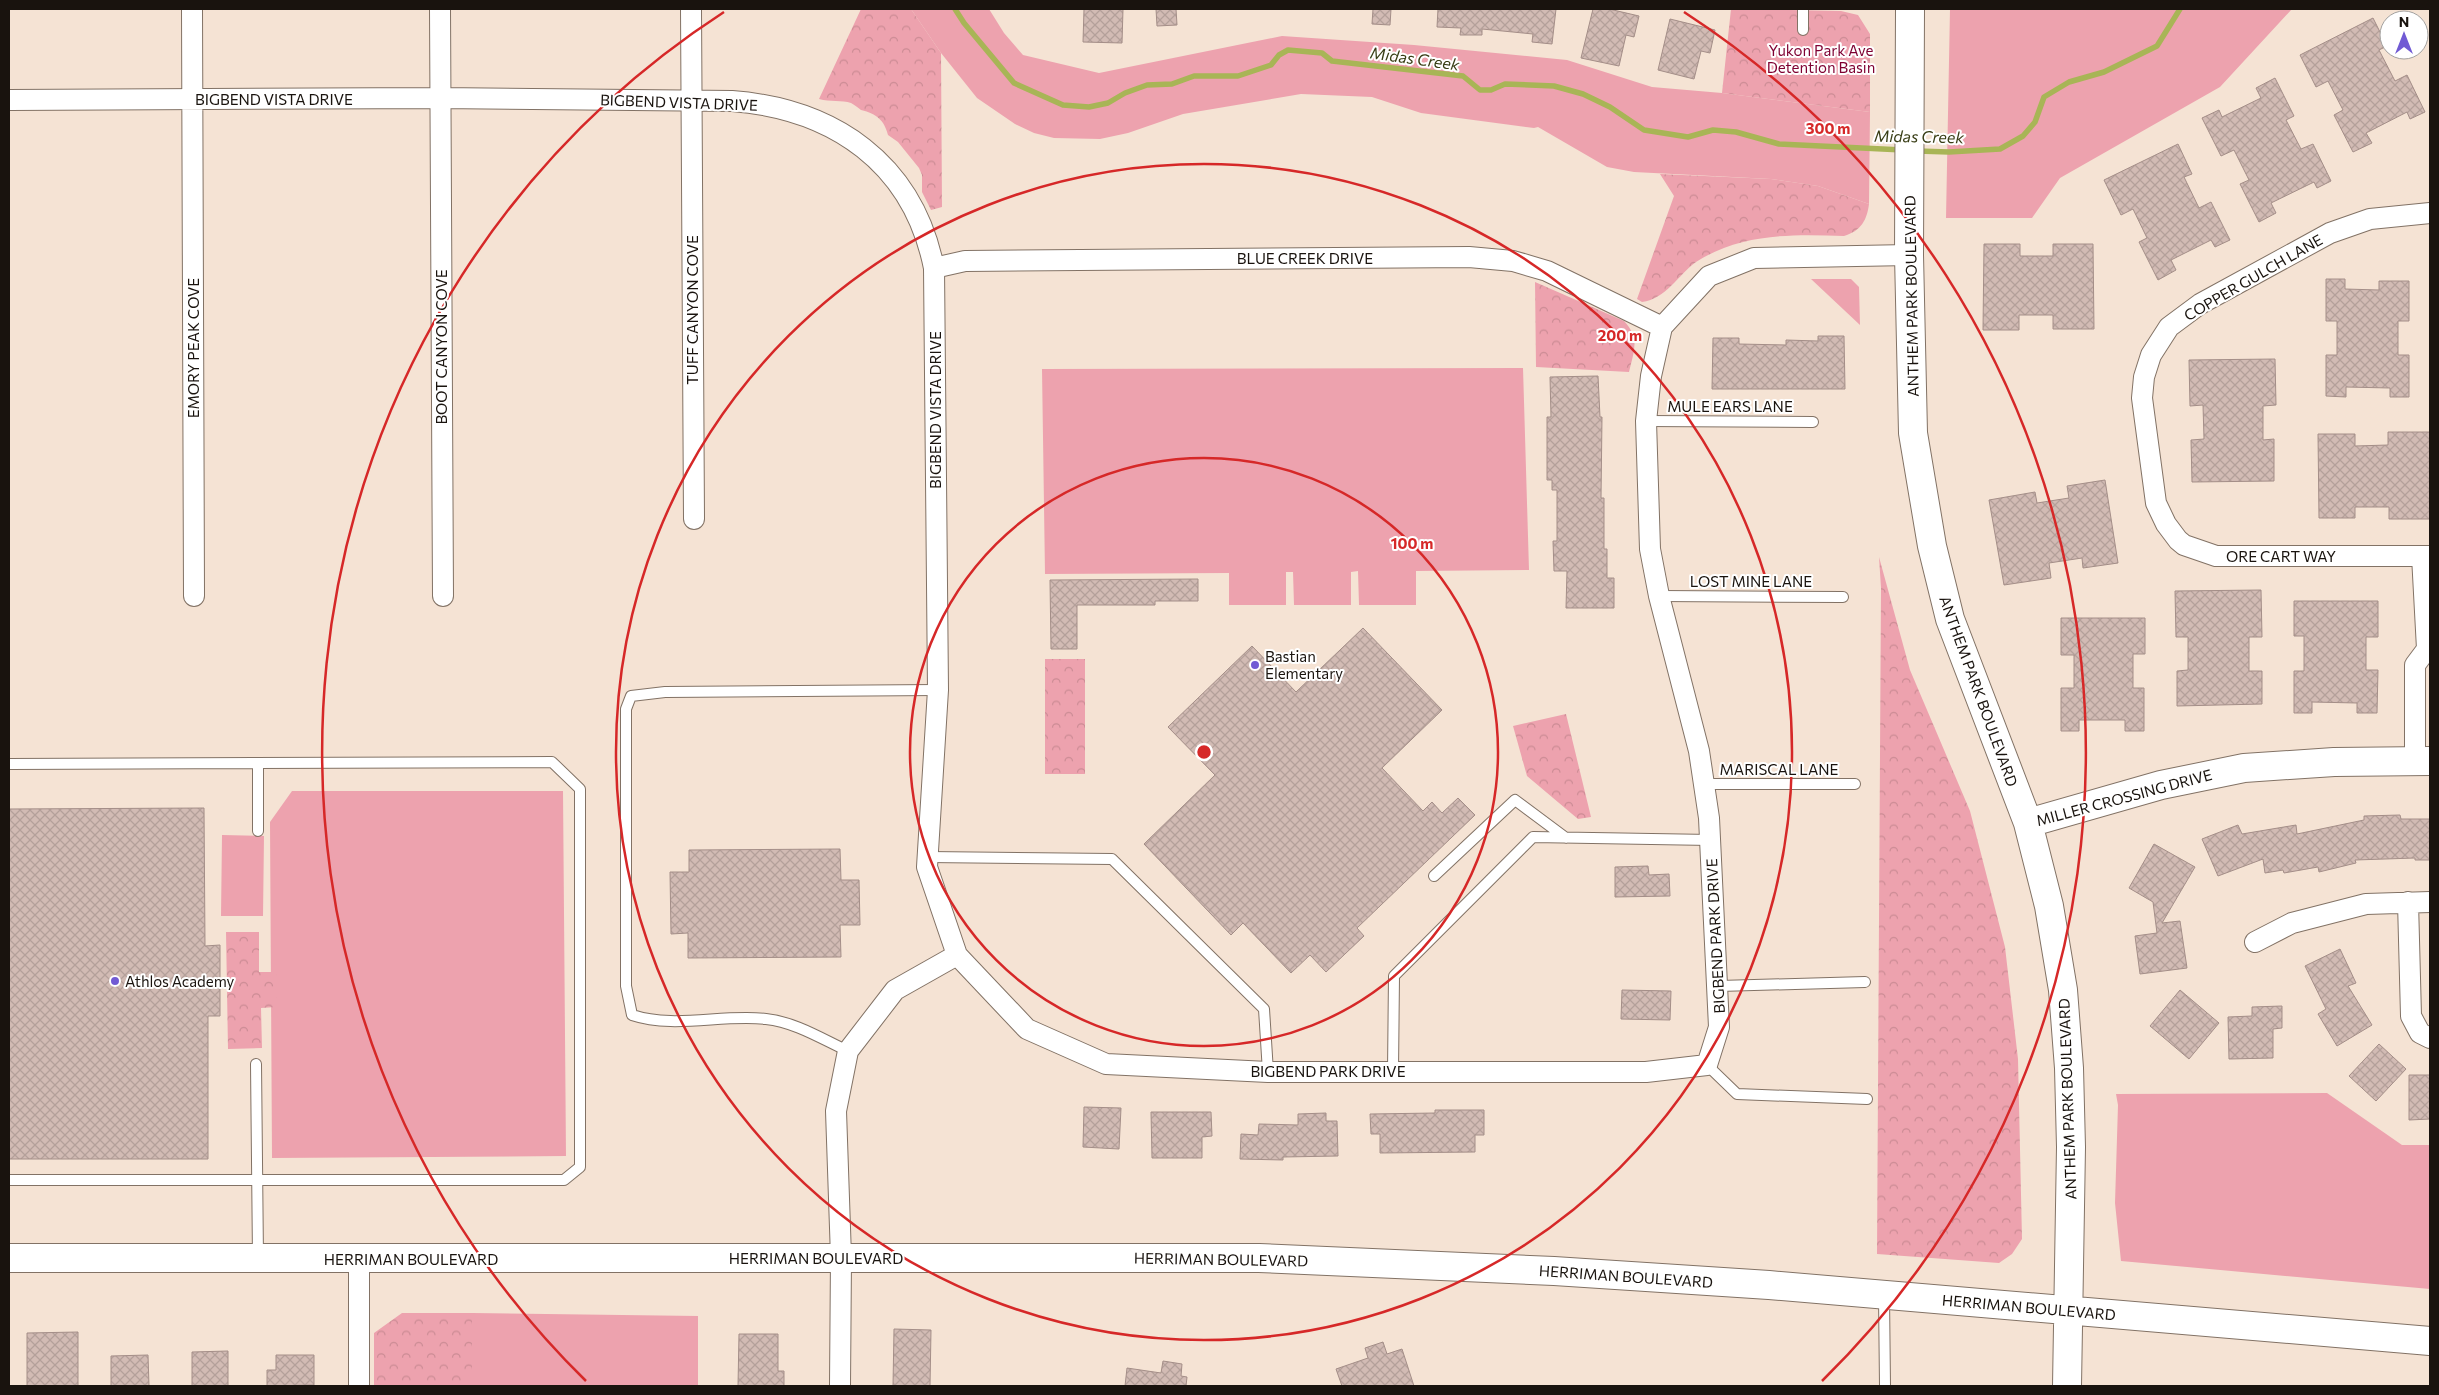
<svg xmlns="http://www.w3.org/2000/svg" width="2439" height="1395" viewBox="0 0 2439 1395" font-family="Commissioner,sans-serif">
<defs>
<pattern id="park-crowns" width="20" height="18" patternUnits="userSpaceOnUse" patternTransform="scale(1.25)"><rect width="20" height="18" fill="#eda2ae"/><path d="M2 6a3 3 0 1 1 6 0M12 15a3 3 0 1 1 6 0" fill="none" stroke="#cb8b94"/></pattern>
<pattern id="building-cross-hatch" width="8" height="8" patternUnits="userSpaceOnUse" patternTransform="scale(1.25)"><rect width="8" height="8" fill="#d2bbb4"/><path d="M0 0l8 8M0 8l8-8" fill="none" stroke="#b4a09a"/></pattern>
</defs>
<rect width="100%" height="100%" fill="#f5e3d4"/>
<path fill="#eda2ae" d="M911 9H989L1004 33 1023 55 1099 73 1282 36 1414 45 1567 60 1652 87 1722 93 1870 112 1869 204 1818 186 1771 179 1634 172 1607 167 1538 127 1534 128 1421 113 1372 97 1301 94 1183 114 1128 133 1100 139 1054 138 1034 133 1015 124 977 98 941 53Z
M1950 9H2292L2220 87 2060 178 2032 218H1946Z
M1811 279H1851L1859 287 1860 325Z
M1523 368 1529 570 1416 571V605H1359L1358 571 1351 572V605H1294L1293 572H1286V605H1229V573L1045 574 1042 369Z
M292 791H563L566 1156 272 1158 270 822Z
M222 835 264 836 263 916H221Z
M2327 1093 2402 1145H2430V1289L2121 1261 2115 1203 2118 1105 2116 1094Z
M472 1313 698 1316V1386H472Z"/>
<path fill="url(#park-crowns)" d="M861 9H911L941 53 942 207 931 210 922 192V175L919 168 898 142 888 135C884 120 877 114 861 110 858 108 855 105 851 103 842 100 830 102 819 99Z
M1731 9 1841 11 1858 15 1870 34V112L1722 93Z
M1660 174 1771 179 1818 186 1869 204C1867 220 1861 231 1844 236 1793 234 1741 233 1696 262 1678 275 1666 299 1642 302L1637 299 1674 196Z
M1535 282 1624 321C1640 338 1634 351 1629 372L1536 367Z
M1879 557 1910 670 1970 811 2005 947 2018 1059 2022 1239 2012 1254 1999 1263 1877 1254 1881 588Z
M1045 659H1085V774H1045Z
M1566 714 1591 817 1578 819 1527 776 1513 726Z
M226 932H259V972H277V1007L261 1008 262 1048 228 1049Z
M402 1313H472V1386H374V1333Z"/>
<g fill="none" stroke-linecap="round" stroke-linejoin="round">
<path stroke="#a8b556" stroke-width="5.5" d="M955 9 964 23 1014 83 1063 105 1089 107 1108 103 1125 93 1147 85 1172 84 1194 76H1238L1271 65 1279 55 1288 50 1322 53 1332 61 1463 76 1480 90H1491L1505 84 1554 86 1583 94 1610 107 1644 130 1688 137 1713 130 1736 132 1779 144 1903 150
M1917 151 1949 152 2000 149 2023 136 2035 122 2044 97 2069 82 2104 72 2157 46 2180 9"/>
</g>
<path fill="url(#building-cross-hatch)" stroke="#a48e88" d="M1084 9H1123L1122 43 1083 42Z
M1156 9H1176L1177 25 1157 26Z
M1373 9H1391L1390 25 1372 24Z
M1438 9H1556L1552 44 1532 42 1533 34 1482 29V35H1460L1461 28 1437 27Z
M1593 9H1609L1639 16 1634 37 1626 35 1619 66 1581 58Z
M2373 18 2387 46 2379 50 2395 81 2407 75 2425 112 2410 119 2407 112 2366 133 2372 143 2353 152 2334 115 2343 110 2328 81 2316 87 2300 55Z
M1670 19 1715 30 1710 53 1701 51 1694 79 1658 70Z
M2275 78 2294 116 2286 120 2301 149 2313 144 2331 181 2317 188 2314 182 2271 203 2276 213 2259 222 2240 184 2249 180 2234 150 2221 156 2202 118 2219 110 2222 117 2261 98 2256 88Z
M2178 144 2192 174 2184 177 2199 208 2211 202 2230 240 2215 247 2211 240 2171 260 2176 270 2158 280 2139 242 2147 238 2133 209 2121 215 2104 180Z
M1984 244H2020V256H2053V244H2093L2094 329H2053V315H2019V330H1983Z
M2326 279H2345V289L2379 290V281H2409V321H2398V355H2409V397H2390V388L2346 387V397L2326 396V355H2337V321H2326Z
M1818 336H1844L1845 389H1712L1713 338H1739V344L1786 345V340L1818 341Z
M2275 359 2276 405 2263 406V440L2274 439V481L2192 482 2191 440 2204 439 2203 405 2190 406 2189 360Z
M1598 376 1600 417H1602L1601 498H1604V549H1607V578H1614V608H1566L1567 571H1554L1553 541H1557V490H1552V480H1547V417H1551L1550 377Z
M2388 432H2430V519H2389V507H2355V518H2319L2318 434H2355V446L2388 445Z
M2105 480 2118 563 2083 568 2082 558 2049 563 2051 578 2004 585 1989 500 2035 492 2037 503 2069 498 2067 486Z
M1198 579V601H1155V605H1077V649H1051L1050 580Z
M2261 590 2262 637H2249V671H2262V704L2177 706V671L2188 670V637H2176L2175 591Z
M2294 601H2378V637H2366V670H2378L2377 713H2357V703L2312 702V713H2294V671H2304V636H2294Z
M2061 618H2145V654H2133V688H2144V731H2125V720H2079V731H2061V688H2074V655H2061Z
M1363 628 1442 710 1382 768 1423 811 1432 802 1442 813 1458 798 1475 815 1357 928 1364 936 1326 972 1310 955 1291 973 1243 923 1231 935 1144 844 1215 775 1168 727 1252 646 1296 692Z
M204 808 205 946 220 945V1016H208V1159H9V809Z
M2400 815 2401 819H2430V860H2415V858L2355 860 2356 863 2319 872 2318 867 2284 873 2283 870 2265 873 2263 859 2218 876 2202 839 2238 825 2242 834 2296 825 2297 834 2364 820V816Z
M2154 844 2195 867 2162 923 2180 921 2187 968 2140 974 2135 936 2157 933 2153 902 2129 888Z
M840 849 841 880H859L860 925H840L841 957 688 958V933L671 934 670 872H689V850Z
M1648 866 1649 875 1669 874 1670 896 1615 897V867Z
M2340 949 2356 983 2348 986 2372 1025 2337 1046 2318 1014 2326 1009 2305 966Z
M1622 990 1671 991 1670 1020 1621 1019Z
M2180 990 2219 1023 2189 1059 2150 1026Z
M2282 1006V1028L2273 1029V1058L2229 1059 2228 1017 2252 1016V1007Z
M2379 1044 2406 1069 2376 1101 2349 1076Z
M2409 1075H2430V1119L2409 1120Z
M1084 1107 1121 1108 1119 1149 1083 1147Z
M1435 1110H1484V1135H1475V1152L1380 1153V1134H1371L1370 1114 1435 1113Z
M1151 1112H1211L1212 1136 1202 1137V1158H1152Z
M1326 1113V1121H1337L1338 1156 1283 1157V1160L1240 1159 1241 1134 1258 1135 1259 1124 1298 1125V1114Z
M894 1329 931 1330 930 1386H893Z
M78 1332V1386H27V1333Z
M739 1334H778V1371H784V1386H738Z
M1383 1342 1387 1354 1402 1349 1414 1386H1342L1336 1369 1368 1358 1365 1348Z
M228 1351V1386H192V1352Z
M148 1355 149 1386H111V1356Z
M276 1355H314V1385L267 1386V1370H276Z
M1163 1361 1182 1364 1181 1376 1187 1377 1186 1386H1125L1127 1368 1161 1373Z"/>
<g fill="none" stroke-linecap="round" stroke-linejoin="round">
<g stroke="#827265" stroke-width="12">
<path id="lane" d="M1803 30V9
M1646 421 1813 422
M1659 596 1843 597
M9 764 552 762 580 789V1167L564 1180H9
M1703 784H1855
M258 831V763
M928 857 1112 859 1264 1009 1268 1072
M1434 876 1515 800 1566 838
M1719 986 1865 982
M848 1051C822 1039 795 1022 766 1019 722 1014 674 1029 632 1015L626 986V709L631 696 665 692 938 690
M256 1064 258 1258
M1707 1065 1737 1094 1867 1099
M1393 1071 1394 976 1533 837 1711 840
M1884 1296 1885 1386"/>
</g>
<g stroke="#827265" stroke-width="22">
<path id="street" d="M192 9 194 596
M440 9 443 596
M691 9 694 519
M9 100 440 98 732 101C834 109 913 163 934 268L938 690 927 867 957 955 1027 1029 1106 1064 1268 1072H1646L1707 1065 1719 1027 1709 818 1699 751 1659 596 1650 549 1646 421 1651 376 1662 327 1709 276 1754 258 1909 255
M2430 213 2370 219 2330 233 2200 304 2169 327 2151 355 2144 377 2142 398 2156 503 2166 524 2178 540 2184 545 2216 556H2430
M934 268 965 261 1469 257 1513 261 1547 271 1662 327
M2422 556 2427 649 2430 653
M2415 761V665L2427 649
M2408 902 2411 1016 2420 1033 2430 1038
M2255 942 2292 923 2366 904 2430 902
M359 1259V1386
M840 1386 841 1257 836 1111 848 1051 895 990 957 955"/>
</g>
<g stroke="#827265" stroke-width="30">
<path id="secondary" d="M1910 9 1909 255 1913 433 1932 546 1950 619 2028 823 2049 906 2063 990 2069 1068 2071 1147 2067 1386
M2028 823 2161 785 2244 768 2334 762 2430 761
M9 1258H1259L1554 1271 1769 1285 2430 1341"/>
</g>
<use href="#lane" stroke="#fff" stroke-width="10"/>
<use href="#street" stroke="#fff" stroke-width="20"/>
<use href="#secondary" stroke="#fff" stroke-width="28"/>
</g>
<g fill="none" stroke="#d62828" stroke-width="2.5">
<circle cx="1204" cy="752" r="294"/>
<circle cx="1204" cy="752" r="588"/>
<path d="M586 1381A882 882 0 0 1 724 12M1684 12A882 882 0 0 1 1822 1381"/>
</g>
<g fill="#715ad4" stroke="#fff" stroke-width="2">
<circle cx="1255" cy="665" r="5"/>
<circle cx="115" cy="981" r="5"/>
</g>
<g text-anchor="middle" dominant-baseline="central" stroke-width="4" stroke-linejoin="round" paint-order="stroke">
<g font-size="15" fill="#7e0132" stroke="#fff">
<text x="1821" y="50">Yukon Park Ave<tspan x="1821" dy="17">Detention Basin</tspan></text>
</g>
<g font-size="15" fill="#19130e" stroke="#fff">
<text x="274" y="99">BIGBEND VISTA DRIVE</text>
<text transform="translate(679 102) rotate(2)">BIGBEND VISTA DRIVE</text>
<text x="1305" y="258">BLUE CREEK DRIVE</text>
<text transform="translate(2253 277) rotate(-30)">COPPER GULCH LANE</text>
<text transform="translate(1911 296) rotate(-91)">ANTHEM PARK BOULEVARD</text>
<text transform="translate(692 310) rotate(-90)">TUFF CANYON COVE</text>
<text transform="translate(441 347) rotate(-90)">BOOT CANYON COVE</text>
<text transform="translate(193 348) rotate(-90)">EMORY PEAK COVE</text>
<text x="1730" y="406">MULE EARS LANE</text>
<text transform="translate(935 410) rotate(-90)">BIGBEND VISTA DRIVE</text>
<text x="2281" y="556">ORE CART WAY</text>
<text x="1751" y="581">LOST MINE LANE</text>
<text transform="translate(1979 691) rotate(70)">ANTHEM PARK BOULEVARD</text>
<text x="1779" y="769">MARISCAL LANE</text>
<text transform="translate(2124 797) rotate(-15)">MILLER CROSSING DRIVE</text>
<text transform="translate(1715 936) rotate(-93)">BIGBEND PARK DRIVE</text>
<text x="1328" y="1071">BIGBEND PARK DRIVE</text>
<text transform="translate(2067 1099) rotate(-92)">ANTHEM PARK BOULEVARD</text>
<text x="816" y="1258">HERRIMAN BOULEVARD</text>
<text x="411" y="1259">HERRIMAN BOULEVARD</text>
<text transform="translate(1221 1259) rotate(1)">HERRIMAN BOULEVARD</text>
<text transform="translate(1626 1276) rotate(4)">HERRIMAN BOULEVARD</text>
<text transform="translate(2029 1307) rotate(5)">HERRIMAN BOULEVARD</text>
</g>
<g font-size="15" fill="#19130e" stroke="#fff" text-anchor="start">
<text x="1265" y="656">Bastian<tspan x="1265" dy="17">Elementary</tspan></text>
<text x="125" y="981">Athlos Academy</text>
</g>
<g font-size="16" font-style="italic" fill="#383d15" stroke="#fff">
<text transform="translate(1415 58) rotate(8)">Midas Creek</text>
<text transform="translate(1919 136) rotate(1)">Midas Creek</text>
</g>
</g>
<circle cx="1204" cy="752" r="8" fill="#d62828" stroke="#fff" stroke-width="2.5"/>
<g font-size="15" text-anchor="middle" font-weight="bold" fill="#d62828" stroke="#fff" stroke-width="4" stroke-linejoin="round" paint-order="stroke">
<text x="1828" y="134">300 m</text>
<text x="1620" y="341">200 m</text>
<text x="1412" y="549">100 m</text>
</g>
<rect width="2439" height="1395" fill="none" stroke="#19130e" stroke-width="20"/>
<g transform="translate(2404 35)"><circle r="24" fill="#ffffff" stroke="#a3a19f"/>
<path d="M0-4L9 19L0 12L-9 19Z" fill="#715ad4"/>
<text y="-8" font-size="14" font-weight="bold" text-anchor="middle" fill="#19130e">N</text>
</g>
</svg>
